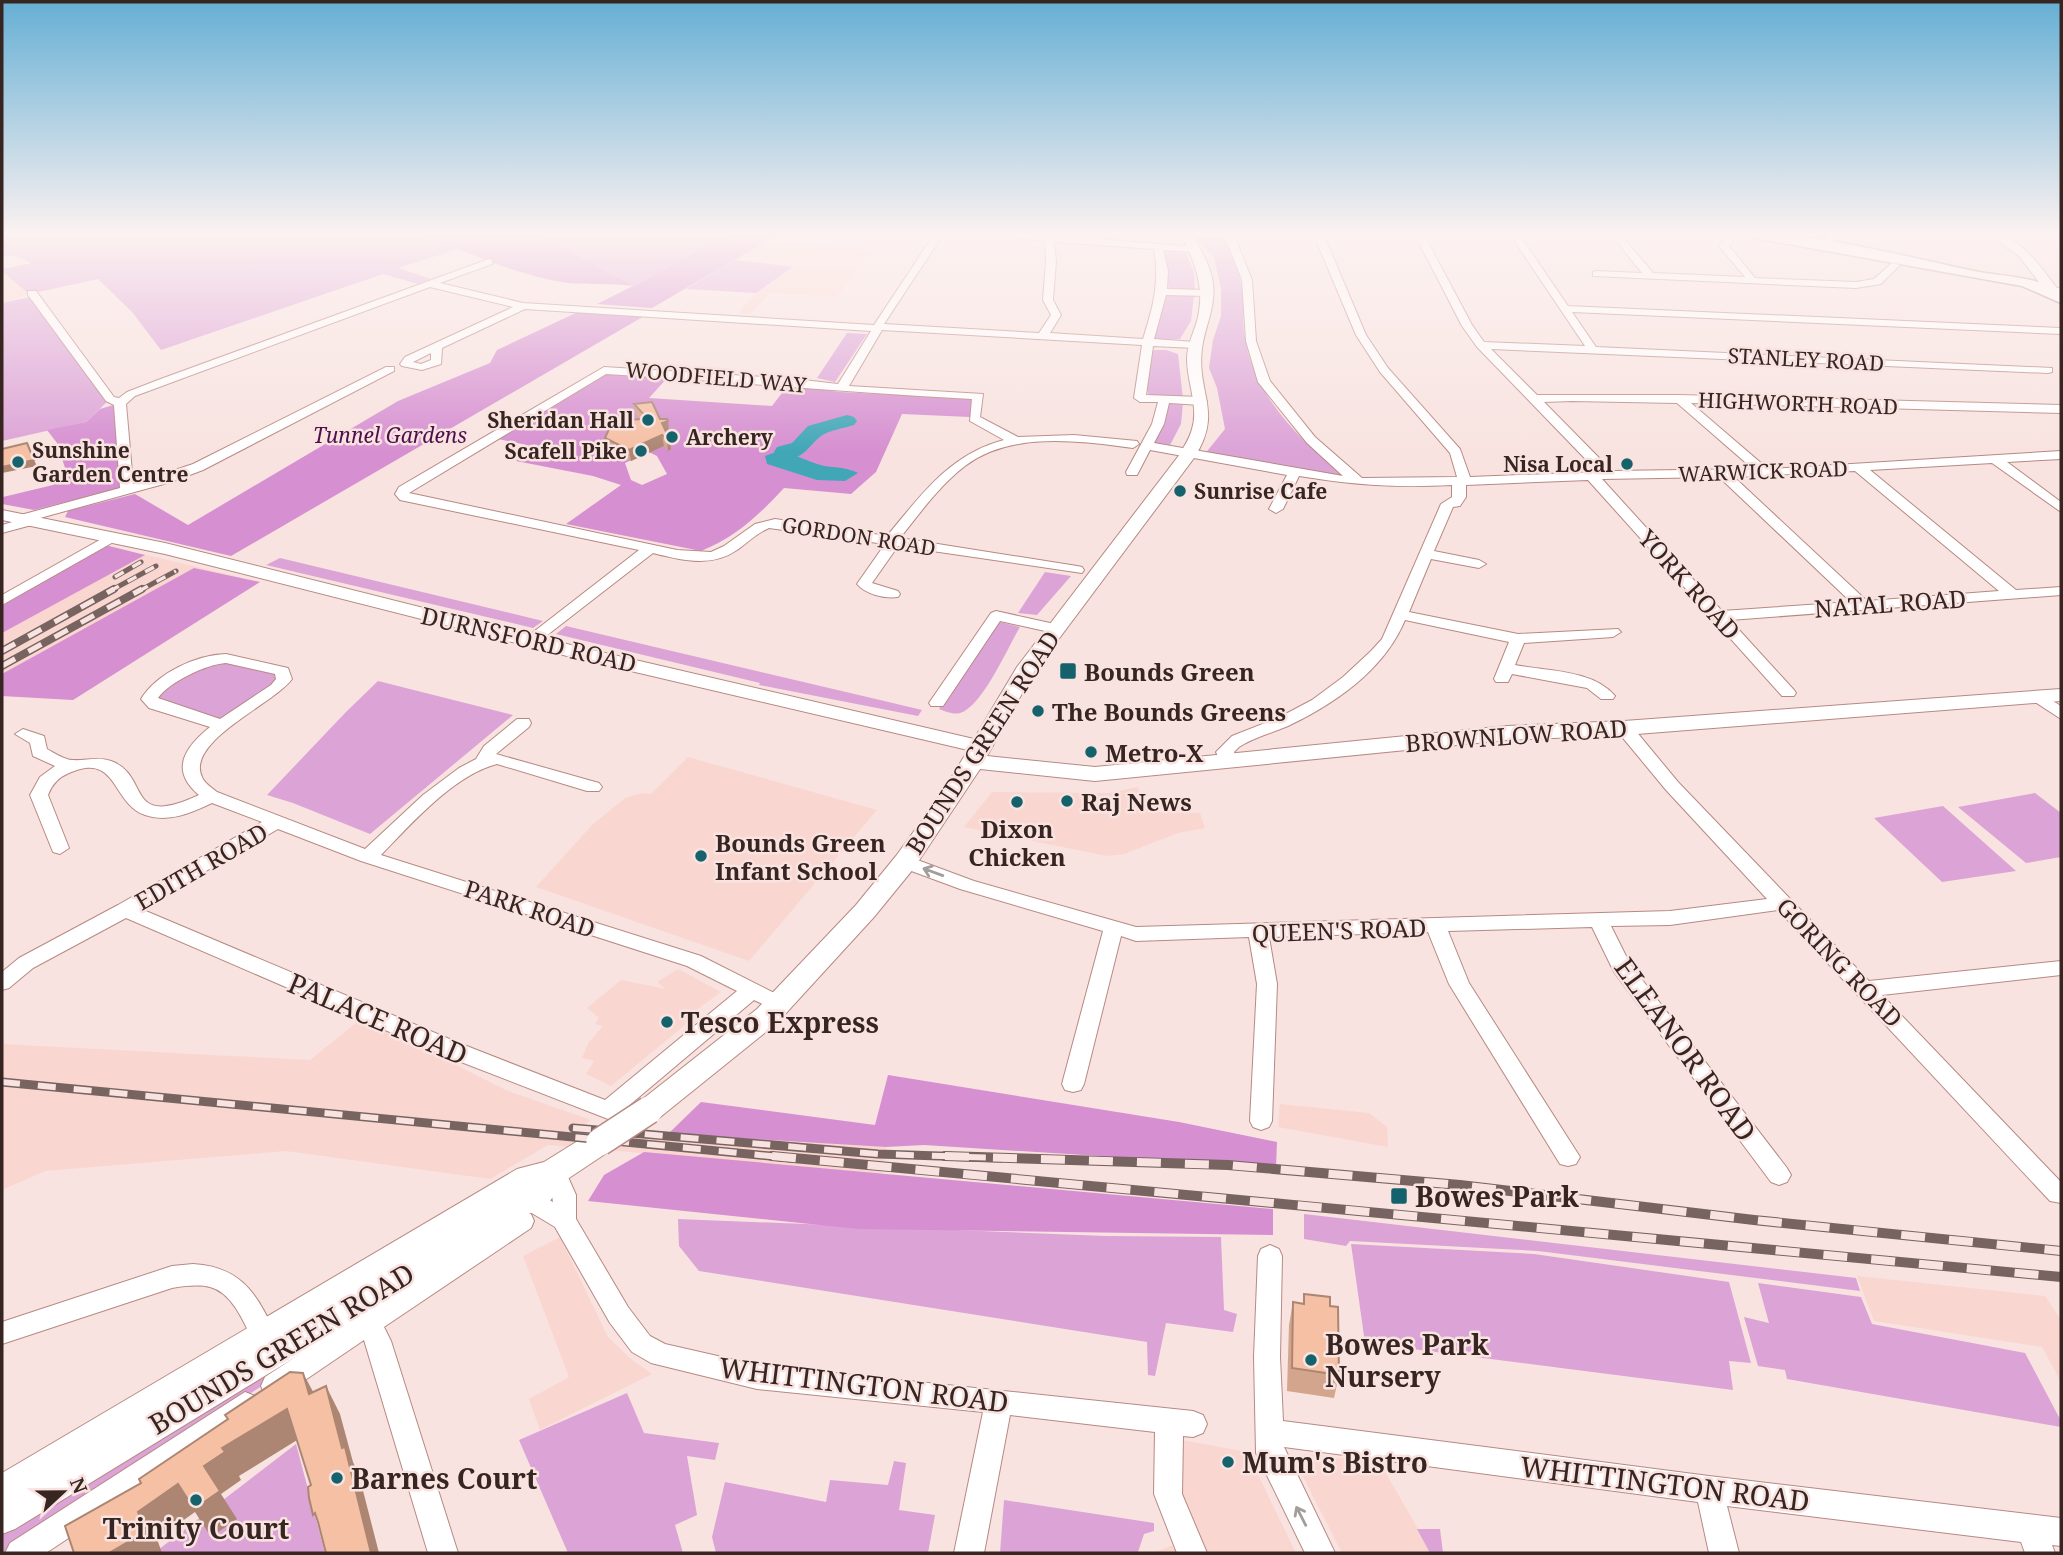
<svg xmlns="http://www.w3.org/2000/svg" width="2063" height="1555" viewBox="0 0 2063 1555" font-family="'Noto Serif',serif">
<rect width="100%" height="100%" fill="#f8e3e0"/>
<path fill="#fad6d0" d="M1019 233H1148L1150 243Z
M766 242 872 250 836 297 770 293 751 314 738 313 756 293 791 268 735 260Z
M2 271 13 281 29 294 2 303Z
M105 545 260 582 73 700 2 696V606Z
M688 757 877 810 749 961 536 887 592 825 625 798 643 793 651 794Z
M1138 787 1148 812 1200 813 1205 828 1178 833 1124 854 1107 856 964 827 992 792 1108 793Z
M678 969 721 992 695 1011 697 1015 611 1086 586 1074 594 1061 582 1058 589 1042 603 1026 595 1024 599 1018 587 1008 621 980 666 989 657 982Z
M362 1018 508 1091 591 1120 581 1127 886 1147 882 1174 548 1145 490 1179 286 1151 45 1171 2 1190V1044L310 1060Z
M1280 1104 1369 1113 1387 1127 1388 1147 1278 1127Z
M560 1237 608 1337 631 1359 652 1374 540 1430 529 1399 569 1377 523 1256Z
M1857 1276 2045 1296 2061 1320V1382L2042 1347 1874 1321Z
M1177 1439 1247 1452 1296 1553H1153L1181 1542Z
M1304 1454 1380 1463 1432 1553H1342L1298 1467Z"/>
<path fill="#dca3d7" d="M2 233H420L458 249 398 268 431 279 418 284 383 274 161 350 132 312 98 279 29 294 2 271V269L32 263 16 256 2 257Z
M537 233H730L634 286Z
M1214 236 1224 238C1232 256 1241 274 1243 295 1244 309 1242 323 1245 338 1254 396 1300 440 1344 476L1204 455 1225 429 1217 388 1209 368 1213 340 1221 316V289L1214 257 1196 238Z
M1162 250 1186 253 1194 272 1195 291 1169 290Z
M735 260 792 267 756 293 686 289Z
M1167 294 1194 295 1191 321 1180 339 1154 340Z
M35 296 110 399 86 422 2 441V303Z
M847 333 867 334 835 382 817 378Z
M1151 350H1166L1178 354 1183 399 1149 397 1146 384Z
M1168 403H1183L1181 424 1170 445 1153 443Z
M280 558 543 621 533 628 266 565Z
M1045 572 1071 576 1037 615 1018 613Z
M996 621 1020 627C1008 647 982 707 960 713 953 715 945 711 939 709Z
M566 626 880 700 922 710 918 716 759 685 760 683 556 634Z
M214 660 276 672 278 681 224 721 154 698 158 691Z
M378 681 513 715 370 834 293 803 267 795 346 712Z
M2035 793 2061 813V857L2026 863 1958 807Z
M1943 806 2016 871 1942 882 1874 818Z
M1304 1214 1856 1278 1860 1291 1538 1251 1350 1241 1346 1246 1304 1239Z
M678 1219 1106 1236 1221 1237 1224 1310 1237 1314 1233 1332 1166 1323 1155 1376 1148 1375 1147 1342 699 1271 679 1246Z
M1351 1244 1534 1254 1729 1282 1751 1363 1729 1361 1733 1390 1365 1343Z
M1758 1283 1861 1297 1872 1324 2025 1353 2061 1421V1427L1787 1379 1785 1370 1758 1366 1744 1317 1769 1323Z
M329 1328 335 1339 2 1553V1526Z
M627 1393 644 1433 719 1443 715 1460 687 1456 697 1515 675 1525 683 1553H568L519 1440Z
M296 1444 325 1553H154Z
M894 1461 906 1463 899 1510 935 1515 928 1553H716L712 1537 725 1482 826 1502 830 1480 888 1485Z
M1004 1500 1154 1523V1531L1144 1534 1138 1552 1134 1553H1000Z
M1417 1529H1440L1443 1553H1430Z"/>
<path fill="#d690d1" fill-rule="evenodd" d="M420 233H537L634 286 730 233H781L652 308 597 304 633 286C611 283 590 285 568 283 517 276 467 252 420 233Z
M580 311 646 315 231 556 65 517 68 511 75 509 135 494 188 525 398 401 490 363 497 350Z
M609 371 669 376 649 398 772 406 788 385 840 392 975 399 970 417 902 414 876 472 851 494 784 488C760 514 735 538 701 551L566 524 621 485 593 476 516 461 536 447 498 439ZM649 452 657 456 667 474 642 485 631 480 625 463Z
M120 403 121 486 118 489 34 510 2 504 3 497 53 485 66 471 57 443 47 430 86 422 100 409Z
M105 545 145 555 2 633V606Z
M194 568 260 582 73 700 2 696V674Z
M888 1075 1179 1122 1277 1142 1276 1167 924 1145 886 1147 668 1134 701 1102 875 1125Z
M644 1152 1273 1209V1235L858 1229 588 1201 604 1175Z"/>
<path fill="#41a7b7" d="M776 452C797 453 806 462 825 466 837 468 846 467 858 473L845 481 817 480 767 464 765 456Z"/>
<g fill="none" stroke-linecap="round" stroke-linejoin="round">
<path stroke="#41a7b7" stroke-width="3.5" d="M1808 233 1826 236"/>
<path fill="#41a7b7" fill-rule="evenodd" d="M847 415 854 417 857 421 854 425C845 428 829 430 821 436 806 448 803 463 777 457L774 452 777 447 792 443 808 426Z"/>
<g stroke="#b78982" stroke-width="2">
<path id="minor" d="M935 233H944L884 324 1039 333 1051 315 1043 300 1046 261 1045 241 969 233 1049 235 1196 247V251L1193 252 1163 250 1168 271 1167 289 1206 290 1211 293 1206 296 1166 295 1154 339 1195 342 1200 345 1195 348 1153 346 1146 395 1201 397 1207 401 1201 405 1169 403 1164 424 1154 443 1343 476 1307 443 1258 382 1246 341 1242 280 1225 237H1177L1172 234 1233 233 1252 280 1256 341 1270 381 1315 437 1362 478 1457 477 1450 453 1380 372 1356 335 1313 233H1323L1366 335 1388 368 1460 449 1470 477 1598 472 1477 347 1462 326 1414 233H1423L1472 325 1484 342 1585 346 1509 233H1518L1568 306 2061 328V334L1572 312 1596 347 2052 368V372L2048 373 1491 349 1537 395H1679L2061 405V413L1691 403 1768 469 2061 451V459L2007 462 2061 502V512L1992 463 1870 470 2016 590 2061 587V595L1730 620 1794 690 1796 693 1794 696H1782L1588 480 1466 485V497L1460 506 1453 507 1434 551 1479 560 1486 564 1479 568 1431 559 1409 612 1518 634 1618 629 1621 632 1613 637 1524 643 1515 665C1547 671 1594 670 1615 696L1613 699H1601L1587 688 1512 674 1508 682H1496L1494 679 1509 642 1405 620C1384 670 1336 703 1288 726 1272 733 1254 737 1239 747L1234 752 1237 761 1228 766 1222 765 1216 752 1232 736 1278 718 1312 700 1343 677 1371 651 1382 639 1441 504 1452 497V485C1397 488 1354 485 1299 476L1283 509 1276 513 1269 509 1287 475 1150 450 1137 475H1127L1126 472 1152 424 1158 402H1140L1134 398 1142 345 882 330 849 386 983 394 980 417 1018 437 1074 435 1137 441 1139 444 1133 448C1079 441 1011 431 965 466 939 486 920 513 900 538L1077 566 1082 567 1084 570 1082 573 898 546 872 583 898 591 900 594 898 597C885 599 865 594 857 584L885 544 769 528C757 533 748 542 737 550 711 568 681 560 653 553L537 643H527L524 640 527 637 639 550 400 500 395 494 399 487 604 367 795 379 838 384 871 331 525 309 442 348 441 364 422 370 402 366 400 364 405 357 513 307 430 287 135 396 126 404 133 484 193 464 386 367H394V371L203 470 171 482 40 518 39 523 2 533V525L16 521 17 516 120 488 114 405 106 401 28 295V291H36L114 397 119 398 127 392 158 380 489 259 492 260V264L440 283 523 303 874 325ZM1054 242 1154 249C1160 282 1153 307 1143 339L1050 333 1061 315 1053 300 1056 261ZM431 353V360L421 364 413 362ZM606 374C729 381 850 393 972 399L970 421 1004 440C950 454 921 495 887 536L775 519 755 524 724 546 711 552 677 550 409 493ZM1572 401 1677 403 1753 469 1612 471 1544 402ZM1855 471 1999 591 1867 601 1734 477ZM1719 477 1851 602 1722 611 1602 479Z
M1610 233H1619L1653 273 1745 277 1719 246 1730 233H1739L1729 246 1755 278 1856 282 1874 279 1892 263 1900 265 1881 284 1856 288 1593 276V272L1596 271 1642 273Z
M1832 233H1841L1828 247H1822V243Z
M112 533 117 534V540L2 605V595Z
M996 611 1059 625 1062 628 1054 633 1000 621 943 706H931L929 703 991 613Z
M226 654 288 668 292 679C274 704 185 741 202 777 204 783 212 788 217 792L365 849 423 795 459 768 476 759 484 746 517 719H529L531 723 529 727 496 754 599 783 602 787 599 791H587L497 764C454 775 411 824 381 855L701 956 786 999 789 1004 786 1009 779 1012 754 1000 626 1108 642 1114 645 1120 642 1126 634 1129 443 1055 126 918 33 968 9 988 2 990V972L19 958 118 905 262 822 212 803C191 813 168 823 145 815 111 803 118 751 69 773 59 777 52 784 48 795L69 848 60 854 53 852 30 795 40 777 55 766 33 756 30 743 15 734 23 729 44 736 47 749C54 753 65 760 72 760 86 761 97 756 111 761 151 775 124 830 199 795 169 770 185 747 210 727L149 708 141 699C157 673 196 655 226 654ZM226 663 275 674 276 679 271 685 220 719 158 698C169 682 207 664 226 663ZM278 829 361 861 687 966 737 991 605 1100 459 1043 141 909Z
M2038 692 2061 706V719L2032 700 2030 697 2032 694Z
M1624 723 1630 724 1678 782 1869 981 2061 961V975L1882 995 2061 1182V1203L2050 1201 1778 910 1670 925 1611 926 1630 964 1787 1168 1791 1175 1787 1182 1779 1185 1771 1182 1614 972 1592 927 1448 931 1469 983 1580 1157 1576 1164 1568 1166 1560 1164 1449 984 1428 932 1269 937 1277 984 1272 1121 1269 1127 1261 1130 1253 1127 1250 1121 1257 984 1249 937 1136 941 1121 936 1084 1084 1081 1090 1073 1092 1065 1090 1062 1084 1103 931 960 889 898 866 896 862 898 858H912L974 881 1136 927 1670 911 1767 899 1666 790 1618 732 1616 728 1618 724Z
M552 1163 560 1166 568 1177 576 1195V1219L628 1307 650 1336 665 1344 757 1365 1193 1411 1203 1415 1207 1424 1203 1433 1193 1437 1183 1436 1182 1494 1207 1553H1177L1154 1494 1155 1432 1010 1415 984 1553H954L983 1412 757 1389 651 1363 632 1352 610 1323 555 1227 520 1206 516 1199 520 1192 528 1189 553 1202 551 1190 540 1173 544 1166Z
M522 1211 531 1214 534 1221 531 1228 384 1327 391 1341 458 1553H428L364 1340 283 1395 274 1398 265 1395 261 1386 265 1377 353 1319 351 1314 355 1306 364 1303 373 1306 513 1214Z
M1270 1245 1279 1249 1282 1256 1280 1357 1283 1421 1709 1476 2061 1518V1546L2052 1545 2055 1553H2025L2021 1542 1727 1506 1739 1553H1709L1698 1502 1284 1447 1335 1553H1305L1256 1453 1254 1357 1258 1256 1261 1249Z
M193 1264C246 1267 260 1300 280 1344L276 1352 267 1356 258 1352C248 1332 235 1293 210 1287 198 1284 184 1286 172 1288L2 1344V1322L172 1266Z
M245 1392 255 1396 259 1405 255 1414 46 1553H5L10 1543Z"/>
</g>
<g stroke="#b78982" stroke-width="2">
<path id="major" d="M1180 233H1192C1200 249 1211 266 1213 283 1216 307 1205 326 1202 348 1196 393 1224 412 1194 458L1034 672 987 756 1095 767 1507 726 1624 721 2061 689V701L1624 735 1507 740 1095 781 980 769 914 868 874 917 777 1023 659 1118 649 1121 639 1118 634 1110 639 1102 757 1009 856 905 896 856 944 790 968 750 571 657 165 554 2 520V510L165 543 571 645 974 739 1017 667 1180 454C1184 446 1190 438 1192 429 1199 407 1187 382 1187 359 1187 343 1195 331 1198 317 1205 286 1194 260 1180 233Z
M1986 233C2019 233 2038 264 2057 288H2061V296L2048 294 2019 256Z
M600 1130 611 1134 615 1142 611 1150 563 1182 550 1201 15 1529 2 1534V1473L517 1169 544 1162 589 1134Z"/>
</g>
<g stroke="#b78982" stroke-width="3">
<path id="highway" d="M1742 233C1820 233 1898 255 1974 271 2004 277 2034 276 2061 291V303L2022 286 1749 237Z"/>
</g>
<use href="#minor" fill="#fff" fill-rule="evenodd"/>
<use href="#major" fill="#fff" fill-rule="evenodd"/>
<use href="#highway" fill="#fff" fill-rule="evenodd"/>
<g stroke="#776461" stroke-width="5">
<path id="rail-far3" d="M115 577 141 562
M110 591 156 566
M139 591 176 571"/>
</g>
<g stroke="#776461" stroke-width="8">
<path id="rail-far2" d="M2 651 114 589
M2 666 142 589"/>
</g>
<g stroke="#776461" stroke-width="9">
<path id="rail-far1" d="M2 1082 791 1158
M573 1128 878 1154 1001 1158"/>
</g>
<g stroke="#776461" stroke-width="10">
<path id="rail" d="M772 1156 2061 1277
M945 1156 1228 1165 1460 1185 1754 1220 2061 1251"/>
</g>
<use href="#rail-far3" stroke="#f8e3e0" stroke-width="3.5" stroke-dasharray="10" stroke-linecap="butt"/>
<use href="#rail-far2" stroke="#f8e3e0" stroke-width="5" stroke-dasharray="15" stroke-linecap="butt"/>
<use href="#rail-far1" stroke="#f8e3e0" stroke-width="6" stroke-dasharray="18" stroke-linecap="butt"/>
<use href="#rail" stroke="#f8e3e0" stroke-width="8" stroke-dasharray="24" stroke-linecap="butt"/>
<g stroke="#b78982" stroke-width="30" stroke-linecap="butt">
<path id="major-bridge" d="M600 1142 649 1110"/>
</g>
<use href="#major-bridge" stroke="#fff" stroke-width="27"/>
</g>
<path fill="#d3a58d" d="M634 404 660 419 669 432 667 433 669 438 671 449 668 451 664 446 631 461 607 450 605 438 640 419 636 415Z
M1304 1294 1330 1306 1339 1375 1334 1398 1287 1391 1289 1325 1293 1302 1303 1303Z"/>
<path fill="#ac8673" d="M668 421 669 432 664 434 662 423Z
M662 435 664 446 631 461 629 450Z
M669 438 671 449 668 451 667 440Z
M34 460 37 466 2 473V467Z
M303 1373 318 1401 309 1394Z
M326 1386 340 1414 353 1462 359 1475 379 1553H371Z
M287 1409 302 1437 239 1476 241 1480 221 1494 237 1519 211 1537 195 1512 157 1539 162 1553H109L138 1512 204 1466 222 1448Z"/>
<path fill="#f5c0a4" stroke="#ac8673" stroke-width="2" d="M652 402 660 419H667L668 421 662 423 669 438 667 440 662 435 629 450 605 438 613 420 648 419 634 404Z
M27 443 34 460 2 467V449Z
M1304 1294 1330 1297V1306L1338 1307 1339 1375 1292 1368 1293 1302 1304 1304Z
M290 1372 303 1373 309 1394 326 1386 342 1448 345 1447 371 1553H326L318 1522 315 1513 313 1515 309 1498 308 1487 311 1485 287 1409 222 1448 225 1452 204 1466 220 1491 194 1509 178 1484 138 1512 145 1532 109 1553H74L65 1526 141 1483 139 1479 228 1419 225 1415Z"/>
<defs><path id="oneway-shaft" d="M-6 0H5M1.5-3L5.5 0L1.5 3" fill="none" stroke-width="1.6" stroke-linecap="round" stroke-linejoin="round" transform="scale(1.75)"/></defs>
<g stroke="#a59d9c">
<use href="#oneway-shaft" transform="translate(933 872) rotate(-160)"/>
<use href="#oneway-shaft" transform="translate(1301 1516) rotate(-117)"/>
</g>
<linearGradient id="sky" x2="0" y2="1"><stop stop-color="#65afd4"/><stop offset="0.52" stop-color="#fcf2f1"/><stop offset="1" stop-color="#fcf2f1" stop-opacity="0"/></linearGradient>
<rect width="2063" height="451" fill="url(#sky)"/>
<g fill="#15626d" stroke="#f8e3e0" stroke-width="2.5">
<circle cx="648" cy="420" r="7"/>
<circle cx="672" cy="437" r="7"/>
<circle cx="641" cy="451" r="7"/>
<circle cx="18" cy="462" r="7"/>
<circle cx="1627" cy="464" r="7"/>
<circle cx="1180" cy="491" r="7"/>
<rect x="1059" y="662" width="18" height="18" rx="3.5"/>
<circle cx="1038" cy="711" r="7"/>
<circle cx="1091" cy="752" r="7"/>
<circle cx="1067" cy="801" r="7"/>
<circle cx="1017" cy="802" r="7"/>
<circle cx="701" cy="856" r="7"/>
<circle cx="667" cy="1022" r="7"/>
<rect x="1390" y="1187" width="18" height="18" rx="3.5"/>
<circle cx="1311" cy="1360" r="7"/>
<circle cx="1228" cy="1462" r="7"/>
<circle cx="337" cy="1478" r="7"/>
<circle cx="196" cy="1500" r="7"/>
</g>
<g text-anchor="middle" dominant-baseline="central" stroke-width="5" stroke-linejoin="round" paint-order="stroke">
<g font-size="21" fill="#372522" stroke="#f8e3e0">
<text transform="translate(1806 359) rotate(3)">STANLEY ROAD</text>
<text transform="translate(716 377) rotate(5)">WOODFIELD WAY</text>
<text transform="translate(1798 403) rotate(2)">HIGHWORTH ROAD</text>
<text transform="translate(1763 471) rotate(-2)">WARWICK ROAD</text>
<text transform="translate(859 536) rotate(9)">GORDON ROAD</text>
</g>
<g font-size="21" font-weight="bold" fill="#372522" stroke="#f8e3e0" text-anchor="end">
<text x="634" y="420">Sheridan Hall</text>
<text x="686" y="437" text-anchor="start">Archery</text>
<text x="32" y="450" text-anchor="start">Sunshine<tspan x="32" dy="24">Garden Centre</tspan></text>
<text x="627" y="451">Scafell Pike</text>
<text x="1613" y="464">Nisa Local</text>
<text x="1194" y="491" text-anchor="start">Sunrise Cafe</text>
</g>
<g font-size="21" font-style="italic" fill="#4e0f4c" stroke="#f8e3e0">
<text x="390" y="435">Tunnel Gardens</text>
</g>
<g font-size="24" fill="#372522" stroke="#f8e3e0">
<text transform="translate(1690 584) rotate(48)">YORK ROAD</text>
<text transform="translate(1890 603) rotate(-4)">NATAL ROAD</text>
<text transform="translate(529 639) rotate(13)">DURNSFORD ROAD</text>
<text transform="translate(1516 735) rotate(-4)">BROWNLOW ROAD</text>
<text transform="translate(982 742) rotate(-57)">BOUNDS GREEN ROAD</text>
<text transform="translate(201 866) rotate(-30)">EDITH ROAD</text>
<text transform="translate(530 908) rotate(18)">PARK ROAD</text>
<text transform="translate(1339 930) rotate(-2)">QUEEN'S ROAD</text>
<text transform="translate(1840 962) rotate(46)">GORING ROAD</text>
</g>
<g font-size="24" font-weight="bold" fill="#372522" stroke="#f8e3e0" text-anchor="start">
<text x="1084" y="671">Bounds Green</text>
<text x="1052" y="711">The Bounds Greens</text>
<text x="1105" y="752">Metro-X</text>
<text x="1081" y="801">Raj News</text>
<text x="1017" y="828" text-anchor="middle">Dixon<tspan x="1017" dy="28">Chicken</tspan></text>
<text x="715" y="842">Bounds Green<tspan x="715" dy="28">Infant School</tspan></text>
</g>
<g font-size="28" fill="#372522" stroke="#f8e3e0">
<text transform="translate(378 1018) rotate(23)">PALACE ROAD</text>
<text transform="translate(1686 1049) rotate(54)">ELEANOR ROAD</text>
<text transform="translate(281 1348) rotate(-31)">BOUNDS GREEN ROAD</text>
<text transform="translate(864 1384) rotate(7)">WHITTINGTON ROAD</text>
<text transform="translate(1665 1483) rotate(7)">WHITTINGTON ROAD</text>
</g>
<g font-size="28" font-weight="bold" fill="#372522" stroke="#f8e3e0" text-anchor="start">
<text x="681" y="1022">Tesco Express</text>
<text x="1415" y="1196">Bowes Park</text>
<text x="1325" y="1344">Bowes Park<tspan x="1325" dy="32">Nursery</tspan></text>
<text x="1242" y="1462">Mum's Bistro</text>
<text x="351" y="1478">Barnes Court</text>
<text x="196" y="1528" text-anchor="middle">Trinity Court</text>
</g>
</g>
<rect width="2063" height="1555" fill="none" stroke="#372522" stroke-width="7"/>
<g transform="translate(63 1492) rotate(68)" stroke="#f8e3e0" stroke-width="5" paint-order="stroke">
<path d="M0-5L12 26L0 18L-12 26Z" fill="#372522"/>
<text y="-10" font-size="19" font-weight="bold" text-anchor="middle" fill="#372522">N</text>
</g>
</svg>
